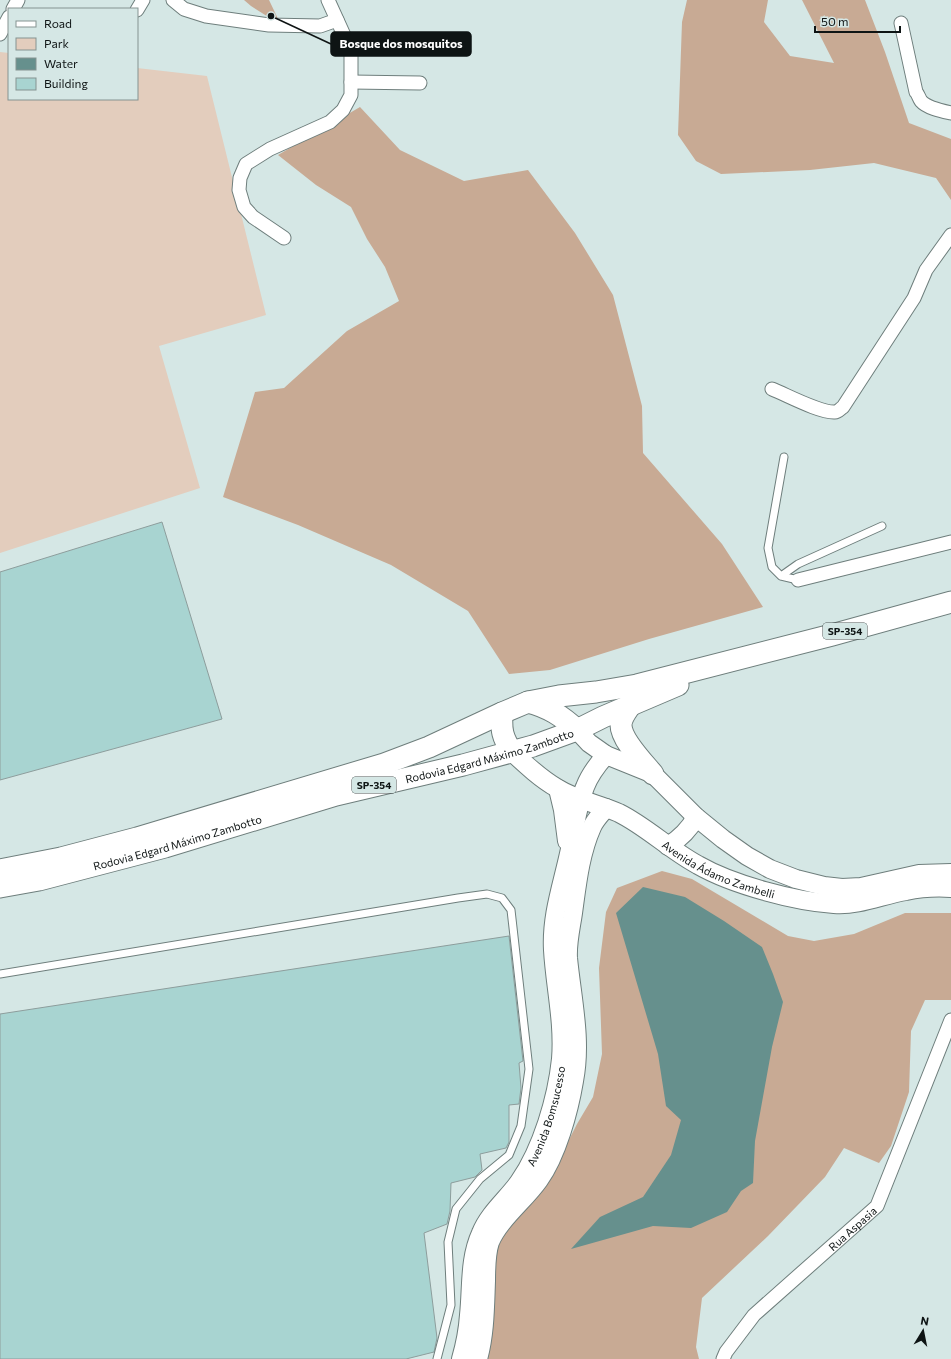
<svg xmlns="http://www.w3.org/2000/svg" width="951" height="1359" viewBox="0 0 951 1359" font-family="Commissioner,sans-serif">
<rect width="100%" height="100%" fill="#d5e7e5"/>
<path fill="#e3cdbd" d="M0 52 9 53V99H137V68L207 76 266 315 159 346 200 488 0 553Z"/>
<path fill="#c8aa94" d="M244 0H269L281 25 251 6Z
M687 0H768L764 22 790 56 834 63 802 0H865L885 52 909 123 951 139V200L936 178 874 163 810 170 721 174 696 161 678 135 682 22Z
M360 107 400 150 464 181 528 170 575 233 613 295 642 406 643 453 722 544 763 607 649 639 550 670 509 674 468 611 391 565 298 525 223 497 255 392 284 388 347 331 399 301 385 267 367 239 351 207 316 185 278 155Z
M662 871 692 879 788 936 814 941 854 934 905 913H951V1000H925L911 1031 909 1092 891 1146 879 1163 844 1148 825 1177 768 1236 702 1298 696 1347 699 1359H483L496 1246 513 1221 544 1189 577 1124 593 1097 602 1054 599 968 606 912 617 888Z"/>
<path fill="#66908d" d="M643 887 685 897 724 921 762 947 773 974 783 1002 772 1047 755 1141 753 1183 741 1191 727 1212 691 1228 653 1226 571 1249 600 1217 643 1197 671 1155 681 1120 666 1106 658 1054 616 913Z"/>
<path fill="#a8d4d1" stroke="#8d9d9c" d="M162 522 222 719 0 780V572Z
M509 936 523 1061 519 1063 521 1088 519 1104 509 1105V1142L506 1148 480 1154 482 1170 475 1177 451 1183 450 1211 447 1224 424 1233 437 1338 434 1352 406 1359H0V1014Z"/>
<g fill="none" stroke-linecap="round" stroke-linejoin="round">
<g stroke="#6e7e7c" stroke-width="9">
<path id="lane" d="M784 457 768 548 772 567 781 576 798 580
M781 576 798 564 882 526
M0 974 458 898 487 894 502 898 511 910 529 1069 521 1126 509 1155 480 1179 456 1209 448 1242 451 1305 437 1359"/>
</g>
<g stroke="#6e7e7c" stroke-width="15">
<g id="street">
<path d="M173 0 184 9 206 16 269 25 320 26 337 20"/>
<path d="M13 9 18 0"/>
<path d="M137 10 143 0"/>
<path d="M901 23 916 92C918 94 919 98 921 101 927 108 942 111 951 113"/>
<path d="M0 34 9 17"/>
<path d="M351 82 420 83"/>
<path d="M284 238 253 217 244 207 239 190 240 178 246 164 270 149 330 122 343 110 351 95V53L343 33 328 0"/>
<path d="M772 389C787 395 820 413 835 412 838 412 840 409 843 407L914 298 926 270 951 235"/>
<path d="M798 580 951 542"/>
<path id="s1" d="M723 1359 726 1352 754 1315 877 1206 951 1020"/>
</g>
</g>
<g stroke="#6e7e7c" stroke-width="20">
<g id="secondary">
<path d="M577 730 589 743 606 755 653 774 696 817 723 839 747 856 770 869 796 879 824 886 842 888 861 887 919 874 951 873"/>
<path id="s2" d="M512 752C526 765 541 779 557 788 576 800 599 804 619 813 647 827 670 850 698 865 733 885 794 901 834 904 859 906 882 895 906 891 920 888 936 887 951 888"/>
<path d="M558 789 563 810 567 841"/>
<path d="M668 846C681 838 689 830 696 817"/>
<path id="s3" d="M461 1359C465 1345 468 1330 469 1315 472 1287 469 1259 481 1233 489 1213 507 1199 519 1182 542 1149 557 1098 561 1059 564 1022 555 986 553 950 551 915 563 883 570 849 575 829 577 806 585 787 590 774 597 765 606 755"/>
<path d="M478 1359C485 1334 485 1307 486 1281 486 1268 486 1254 490 1242 499 1220 525 1200 539 1180 557 1155 569 1111 574 1081 582 1040 572 999 568 958 567 943 571 927 573 913 577 884 580 854 592 827 595 820 601 814 606 808"/>
</g>
</g>
<g stroke="#6e7e7c" stroke-width="23">
<g id="primary">
<path d="M528 702C548 707 562 716 577 730"/>
<path d="M630 706C626 712 621 718 621 725 621 740 644 763 653 774"/>
<path d="M502 713C501 730 502 737 512 752"/>
<path d="M0 870 61 858 137 838 384 764 429 747 502 713 528 702 559 696 596 692 637 685 832 635 951 602"/>
<path id="s4" d="M0 887 39 880 165 847 336 795 463 765 533 746 577 730 603 717 678 685"/>
</g>
</g>
<use href="#lane" stroke="#fff" stroke-width="7"/>
<use href="#street" stroke="#fff" stroke-width="13"/>
<use href="#secondary" stroke="#fff" stroke-width="18"/>
<use href="#primary" stroke="#fff" stroke-width="21"/>
</g>
<g text-anchor="middle" dominant-baseline="central" stroke-width="3" stroke-linejoin="round" paint-order="stroke">
<g fill="#d5e7e5" stroke="#4a5353" stroke-width="1">
<rect x="823" y="623" width="44" height="16" rx="3"/>
<rect x="352" y="777" width="44" height="16" rx="3"/>
</g>
<g font-size="10" font-weight="bold" fill="#0e1414">
<text x="845" y="631">SP-354</text>
<text x="374" y="785">SP-354</text>
</g>
<g font-size="11" fill="#0e1414" stroke="#d5e7e5">
<text stroke="none"><textPath href="#s4" startOffset="507">Rodovia Edgard Máximo Zambotto</textPath></text>
<text stroke="none"><textPath href="#s4" startOffset="183">Rodovia Edgard Máximo Zambotto</textPath></text>
<text stroke="none"><textPath href="#s2" startOffset="240">Avenida Ádamo Zambelli</textPath></text>
<text stroke="none"><textPath href="#s3" startOffset="264">Avenida Bomsucesso</textPath></text>
<text stroke="none"><textPath href="#s1" startOffset="185">Rua Aspasia</textPath></text>
</g>
</g>
<path fill="none" stroke="#0e1414" stroke-width="1.5" d="M271 16L331 44"/>
<circle fill="#0e1414" stroke="#d5e7e5" stroke-width="1.5" cx="271" cy="16" r="4"/>
<rect fill="#0e1414" stroke="#0e1414" stroke-width="1.5" x="331" y="32" width="140" height="24" rx="4"/>
<g font-size="12" text-anchor="middle" font-weight="bold" fill="#fff">
<text x="401" y="48">Bosque dos mosquitos</text>
</g>
<rect x="8" y="8" width="130" height="92" fill="#d5e7e5" stroke="#859391"/>
<rect x="16" y="21" width="20" height="6" fill="#ffffff" stroke="#859391"/>
<text x="44" y="28" font-size="12" fill="#0e1414">Road</text>
<rect x="16" y="38" width="20" height="12" fill="#e3cdbd" stroke="#859391"/>
<text x="44" y="48" font-size="12" fill="#0e1414">Park</text>
<rect x="16" y="58" width="20" height="12" fill="#66908d" stroke="#859391"/>
<text x="44" y="68" font-size="12" fill="#0e1414">Water</text>
<rect x="16" y="78" width="20" height="12" fill="#a8d4d1" stroke="#859391"/>
<text x="44" y="88" font-size="12" fill="#0e1414">Building</text>
<g transform="translate(923 1331) rotate(10)" stroke="#d5e7e5" stroke-width="3" paint-order="stroke">
<path d="M0-3L7 15L0 10L-7 15Z" fill="#0e1414"/>
<text y="-6" font-size="11" font-weight="bold" text-anchor="middle" fill="#0e1414">N</text>
</g>
<path d="M815 26v6h85v-6" fill="none" stroke="#0e1414" stroke-width="2"/>
<text x="821" y="26" font-size="12" fill="#0e1414" stroke="#d5e7e5" stroke-width="3" paint-order="stroke">50 m</text>
</svg>
